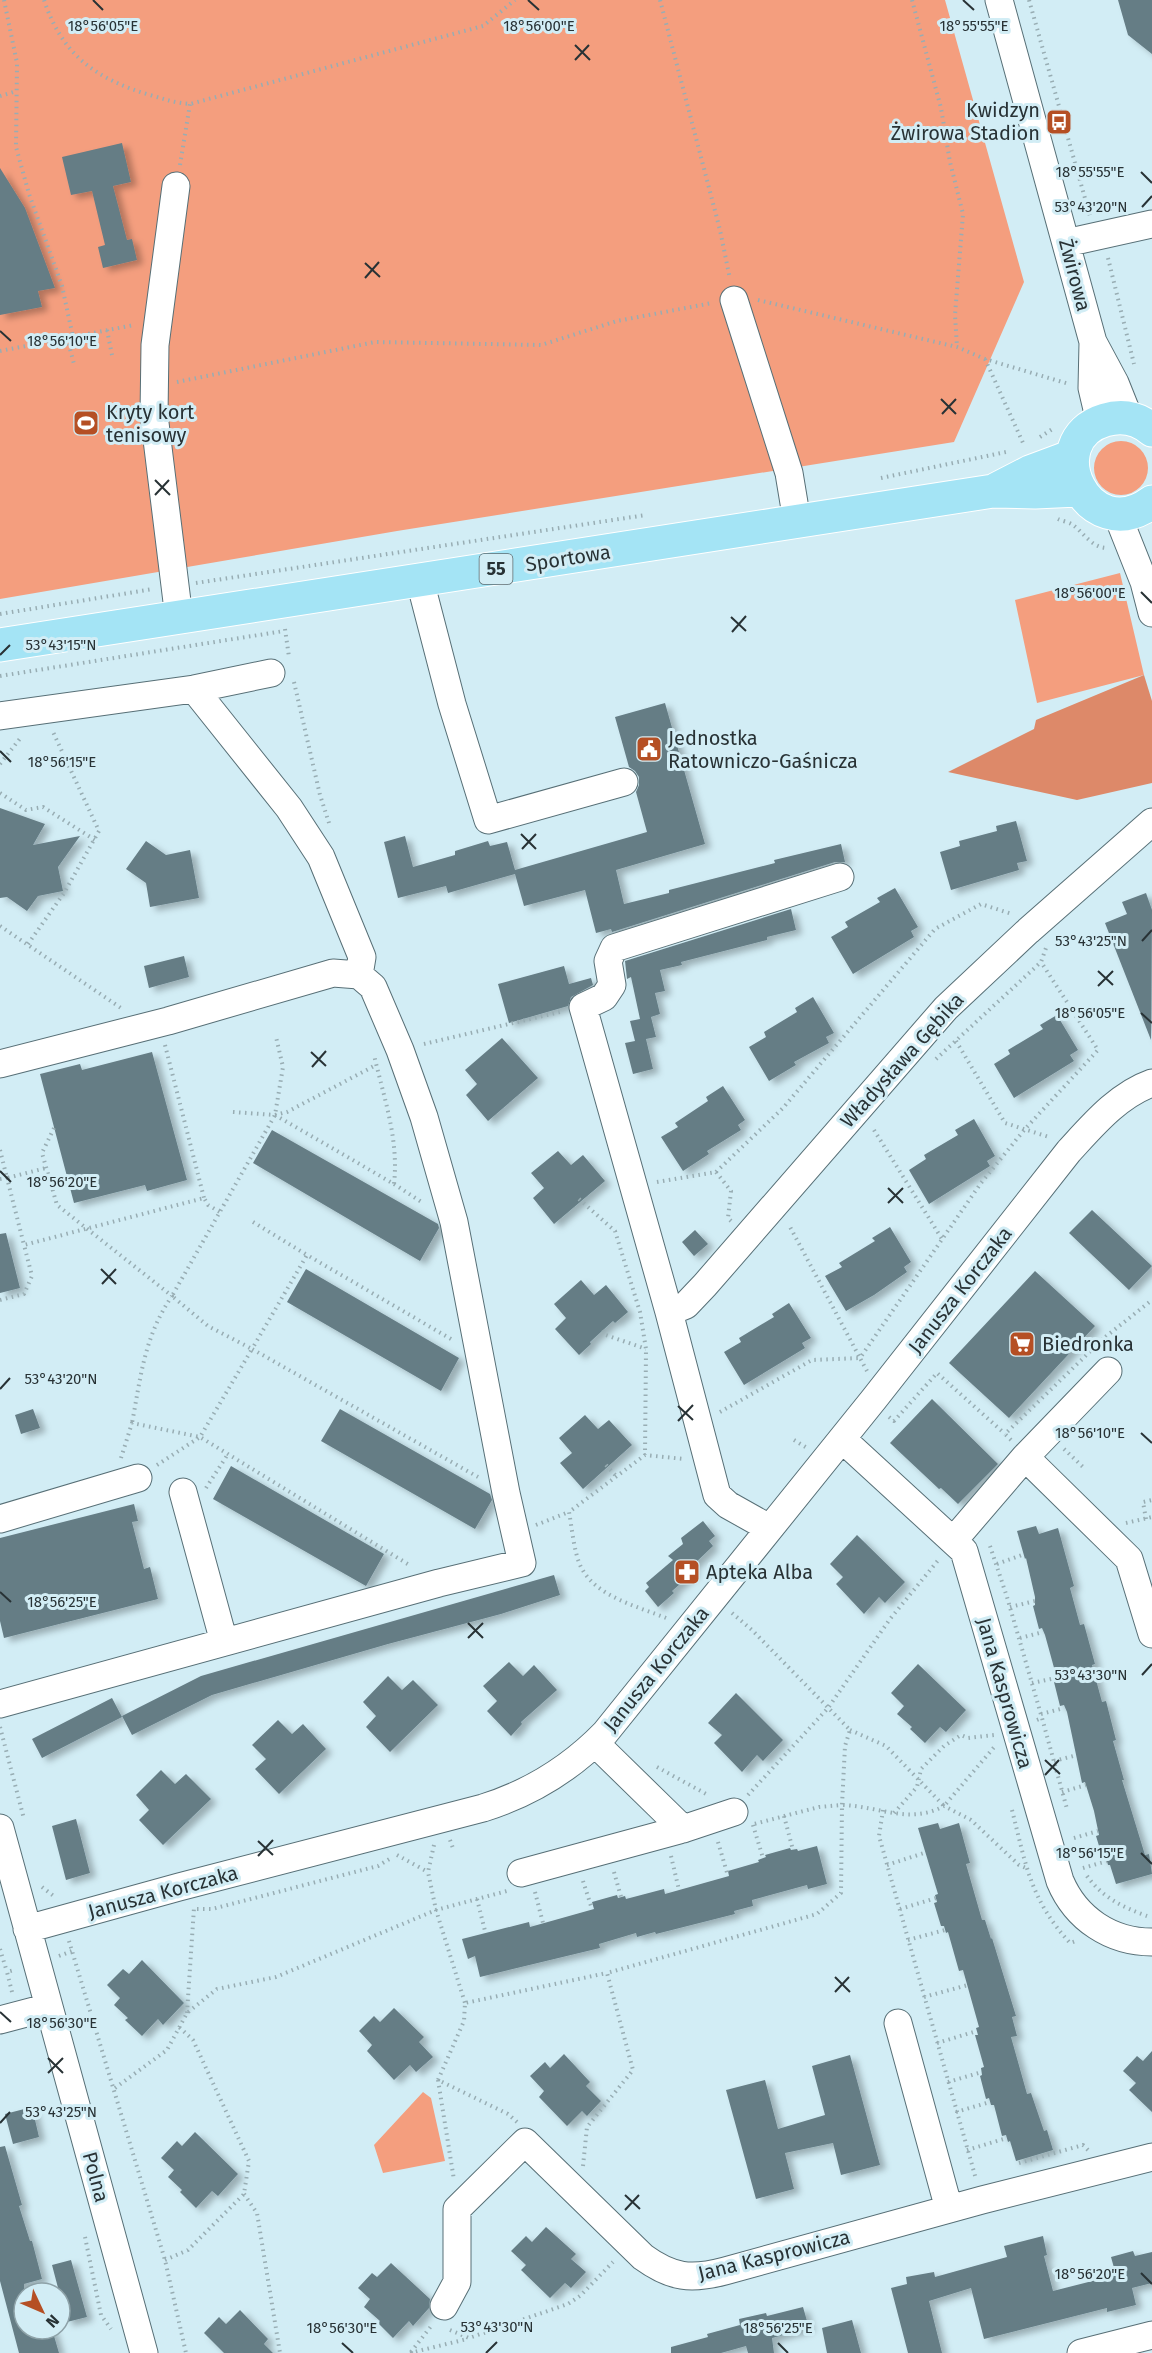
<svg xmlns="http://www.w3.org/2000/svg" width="1152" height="2353" viewBox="0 0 1152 2353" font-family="'Fira Sans',sans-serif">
<defs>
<filter id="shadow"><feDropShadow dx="6" dy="4" stdDeviation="3" flood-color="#0004"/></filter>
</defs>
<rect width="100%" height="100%" fill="#d2edf5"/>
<path fill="#f49e7e" d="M0 0H945L1024 282 954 442 397 531 0 599Z
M1094 468a27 27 0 1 1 54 0a27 27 0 1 1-54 0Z
M1120 573 1144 675 1037 703 1015 600Z
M423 2092 431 2098 445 2161 383 2173 374 2145Z"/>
<path fill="#dd8969" d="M1144 675 1152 701V783L1077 800 948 772 1034 729 1036 720Z"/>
<path fill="#657d85" filter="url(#shadow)" d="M1118 0H1152V54L1128 35Z
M122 143 131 182 113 186 127 240 132 239 137 260 103 268 98 247 105 245 92 191 71 195 62 157Z
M0 168 25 208 55 288 38 291 42 307 0 315Z
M665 703 705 844 616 870 624 904 669 893V890L775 863 774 860 841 844 845 862H835L612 932 611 929 596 933 585 890 524 906 515 874 448 893 446 886 398 898 384 842 405 836 413 867 455 855V851L488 841 490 846 507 842 515 870 647 832 636 792 639 785V777L635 771 629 767 615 717Z
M0 808 45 824 33 845 80 836 58 867 63 891 38 896 27 911 7 897 0 898Z
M1016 821 1027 861 1017 863 1019 870 951 890 940 852 960 846 959 841 997 831 996 826Z
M146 841 166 855 190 850 199 898 150 907 146 883 126 869Z
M895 888 918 927 911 931 914 937 853 974 831 937 848 927 845 922 880 902 877 898Z
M1146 893 1152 910 1151 1040 1105 923 1127 914 1122 902Z
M791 909 796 930 767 937V940L681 962 682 965 660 970 665 991 655 993 660 1014 651 1017 656 1037 646 1039 653 1069 633 1074 625 1043 635 1041 630 1021 640 1019 631 977 627 979 625 961Z
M184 956 189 977 149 988 144 966Z
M564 966 569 984 591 978 593 985 571 997 568 1006 509 1023 498 984Z
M813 997 834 1033 826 1037 829 1043 794 1062 796 1065 769 1081 749 1047 766 1037 764 1032 797 1012 795 1008Z
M1057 1015 1078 1050 1070 1055 1074 1061 1014 1098 994 1064 1010 1054 1008 1050 1043 1029 1040 1025Z
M502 1038 538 1078 488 1121 466 1095 477 1084 465 1070Z
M152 1052 187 1180 147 1191 145 1185 74 1203 40 1074 80 1064 82 1070Z
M723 1086 745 1120 738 1125 741 1130 707 1151 709 1154 683 1171 661 1137 678 1127 675 1123 708 1101 706 1097Z
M974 1119 995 1156 987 1161 990 1166 929 1204 909 1170 926 1159 924 1155 958 1135 955 1130Z
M272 1130 438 1224 439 1228 420 1261 253 1163Z
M558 1151 571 1165 583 1155 605 1181 554 1224 533 1198 544 1188 531 1173Z
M1092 1210 1152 1266 1129 1290 1069 1233Z
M890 1227 911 1262 904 1267 907 1272 874 1295 846 1311 825 1276 842 1267 839 1263 875 1241 872 1238Z
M695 1230 708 1244 694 1256 682 1242Z
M6 1233 20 1288 0 1293V1234Z
M306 1269 459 1358 441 1391 287 1302Z
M1035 1271 1095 1326 1009 1418 949 1363Z
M581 1280 594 1295 606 1285 628 1312 615 1323 613 1321 590 1342 591 1344 579 1355 555 1329 566 1318 554 1304Z
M789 1303 811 1338 802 1343 805 1348 744 1385 724 1352 741 1342 739 1338 774 1317 772 1314Z
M932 1399 998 1464 958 1504 941 1488 939 1489 890 1443Z
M33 1409 40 1428 21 1434 15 1415Z
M340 1409 490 1494 492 1500 475 1529 321 1441Z
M585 1415 598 1429 609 1420 632 1445 583 1489 560 1463 572 1453 559 1438Z
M231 1466 384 1554 366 1586 213 1499Z
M134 1504 138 1521 132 1522 144 1569 150 1567 158 1599 4 1638 0 1621V1538Z
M703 1521 715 1536 709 1541 713 1546 691 1567 694 1572 672 1591 674 1593 658 1607 645 1591 649 1587 646 1583 673 1560 668 1556 683 1544 681 1538Z
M1036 1526 1039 1534 1058 1528 1074 1586 1070 1588 1080 1625 1084 1624 1095 1664 1092 1665 1102 1702 1106 1701 1116 1740 1113 1741 1124 1780H1122L1145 1855 1149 1854 1152 1874 1116 1884 1110 1865H1108L1106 1858 1103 1859 1096 1836 1099 1835 1094 1811 1085 1782 1082 1783 1067 1712 1064 1705 1060 1706 1054 1682H1057L1056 1675 1045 1635 1042 1628 1039 1629 1033 1606 1035 1605V1597L1026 1558 1025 1559 1017 1531Z
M857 1535 905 1582 885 1603 879 1597 864 1614 836 1584 843 1577 830 1564Z
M554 1575 560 1595 501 1614 388 1644 212 1695 132 1735 122 1716 201 1676Z
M509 1662 523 1676 534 1665 557 1690 521 1722 522 1724 511 1736 487 1711 497 1701 483 1686Z
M918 1664 966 1710 946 1732 940 1727 925 1743 910 1729 912 1727 897 1714 904 1706 891 1693Z
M388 1676 402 1690 413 1680 438 1705 390 1752 366 1727 376 1716 363 1702Z
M736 1693 783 1740 763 1761 757 1755 742 1772 714 1743 722 1735 708 1723Z
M112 1698 122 1717 42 1758 32 1739Z
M278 1720 292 1734 303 1724 326 1749 279 1794 255 1769 266 1759 252 1745Z
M161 1770 175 1784 186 1774 211 1799 163 1845 139 1820 149 1810 136 1795Z
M76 1819 90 1873 66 1880 52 1826Z
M938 1823 940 1829 959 1823 970 1863 966 1864 982 1920H985L991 1939 992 1938 1016 2016 1012 2017 1017 2036 1011 2037 1027 2094 1031 2093 1044 2131 1047 2130 1053 2150 1016 2161 1010 2141 1008 2142 1006 2135 1002 2136 994 2105H991L989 2098 986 2099 980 2076 982 2075 981 2068 984 2067 975 2035H978L976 2028 979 2027 963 1970 959 1971 948 1932 946 1933 944 1926H941L934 1903 937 1902 935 1895 938 1894 918 1828Z
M817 1846 827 1884 808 1889 807 1885 752 1900 753 1906 734 1911 735 1914 656 1934 655 1932 637 1937 636 1933 599 1944 600 1948 480 1977 475 1956 468 1959 462 1939 529 1922 530 1927 594 1909 592 1902 617 1895 618 1898 625 1896 626 1899 664 1889 665 1894 729 1876 728 1871 759 1862 758 1860 766 1857 765 1855 790 1848 791 1850 797 1849 798 1851Z
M142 1960 184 2003 163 2025 158 2019 142 2036 125 2020 128 2018 114 2005 120 1998 107 1985 123 1969 129 1974Z
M394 2008 424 2037 419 2042 433 2057 416 2072 410 2065 394 2080 367 2051 372 2045 359 2031 374 2016 380 2022Z
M1152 2051V2112L1129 2090 1136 2083 1123 2071 1137 2056 1143 2061Z
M564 2054 590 2082 586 2086 601 2101 587 2116 582 2111 567 2126 539 2097 544 2091 530 2076 545 2062 550 2068Z
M850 2055 880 2165 841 2175 833 2143 785 2153 794 2189 756 2199 726 2090 765 2080 778 2129 825 2115 812 2066Z
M32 2107 39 2137 13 2144 5 2114Z
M195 2132 238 2174 218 2196 212 2191 196 2208 180 2192 182 2190 168 2177 174 2170 161 2158 177 2141 182 2146Z
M5 2146 22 2205 19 2206 30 2241H32L42 2279 24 2284V2329H52L59 2353H19L0 2281V2147Z
M546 2227 576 2254 571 2259 586 2272 571 2288 565 2283 550 2298 521 2270 526 2265 511 2251 526 2236 532 2242Z
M1043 2236 1047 2255 1044 2256 1053 2291 1116 2275 1111 2257 1133 2251 1135 2256 1152 2252V2283L1132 2288 1136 2305 1107 2312V2308L984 2339 971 2288 929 2301 942 2353H908L891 2288 907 2284 906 2277 934 2272 935 2277 1007 2257 1004 2246Z
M71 2260 87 2317 67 2322 52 2265Z
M391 2263 430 2299 429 2308 413 2326 409 2321 393 2338 378 2323 380 2321 364 2307 370 2299 358 2288 372 2273 377 2277Z
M803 2307 809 2328 772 2338 774 2353H748L746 2346 721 2353H671V2347L708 2337 707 2334 740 2325 739 2319 766 2313 767 2316Z
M240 2310 268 2339 264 2344 273 2353H224L204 2333 219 2317 226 2324Z
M852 2320 861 2353H827L822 2328Z"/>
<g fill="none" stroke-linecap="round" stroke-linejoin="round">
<g stroke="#576f76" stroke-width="29">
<path id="minor" d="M999 0 1093 342 1115 383 1129 418
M176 186 155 345 154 415 179 618
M1066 243 1152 224
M734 300 789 473 797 521
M1093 343 1092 388 1100 422
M1117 514 1144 582 1152 613
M420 581 452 704 488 820 624 782
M0 716 194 689 271 673
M0 1064 168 1021 333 973 359 975
M669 1312 583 1007 604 997 612 985 608 961 614 948 840 877
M842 1439 964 1551 1060 1881C1076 1919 1111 1942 1152 1942
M1025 1457 1129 1559 1152 1634
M183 1492 224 1642
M0 1519 138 1478
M769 1528 728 1505 717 1495 669 1312 686 1305 705 1285 946 1008 1028 931 1152 822
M953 1541 1025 1457 1108 1371
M0 1704 439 1583 522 1563 506 1493 454 1222 424 1117 400 1050 373 987 359 975 362 957 321 857 289 808 194 689
M595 1743 683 1829
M0 1828 144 2353
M521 1873 683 1829 734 1812
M27 1929 179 1887 483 1808C531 1793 570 1769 605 1733L874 1399 1069 1151C1093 1125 1118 1095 1152 1083
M0 2020 49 2007
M898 2023 949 2209
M444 2306 457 2282V2209L525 2142 643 2257C672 2278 691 2280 725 2271L982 2200 1152 2157
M1081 2353 1152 2335"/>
</g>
<g stroke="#fff" stroke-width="35">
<path id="major" d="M1152 430C1138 418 1122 415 1105 420 1037 440 1087 550 1152 502
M997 489 1030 472 1073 456
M0 645 993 491 1035 492 1078 490"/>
</g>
<path stroke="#98adb3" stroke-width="4" stroke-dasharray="1.5 4.5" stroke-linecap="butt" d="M4 0 17 63 16 147 29 194 62 286 73 337
M44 0C62 55 96 79 150 95 164 99 175 103 190 104L483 26 515 0
M660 0 720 230 730 279
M912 0 941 108 950 162 963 214 955 315 957 347
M1029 0 1090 216
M0 96 17 91
M180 165 190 104
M1108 258 1134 364
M758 300 957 347 985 359 1069 384
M107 330 112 355
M67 338 74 364
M0 351 134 325
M985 359 1024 445
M177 382 375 342 541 345 617 321 712 303
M1040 437 1054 428
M881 478 1006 452
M1058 519C1062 521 1069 522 1073 525 1084 533 1092 548 1107 548
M196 583 646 515
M0 614 153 589
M285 629 289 657
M0 676 284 631
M294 682 320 795 329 823
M0 764 22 736
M0 793 26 810 43 807 95 840
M0 926 121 1008
M28 944 64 893 99 831 53 732
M956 1041 1005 1123 1049 1137
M424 1044 560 1012
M165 1045 204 1198
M936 1059 1041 962 1046 948
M233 1112 275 1115 394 1184C399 1140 384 1098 374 1055
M275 1115 287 1112 376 1065
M54 1128 42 1153 57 1205 172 1296C144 1337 141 1376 132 1423
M874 1130 942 1239
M0 1150 7 1178 46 1168
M716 1172 783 1108 935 929 981 904 1012 914
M0 1179 7 1178 24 1245 204 1198 208 1205 220 1212
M657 1182 716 1172 731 1191 728 1218 731 1221
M394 1184 423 1203
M579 1199 615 1231 640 1312 646 1349 645 1455
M253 1222 307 1255
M0 1300 24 1294 32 1276 24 1245
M603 1330 606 1335 646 1349
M451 1339 307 1255 252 1349 478 1477
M1105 1348 1104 1338 1152 1300
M867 1371 860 1358 981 1183 1025 1129 1098 1050 1041 962
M720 1412 812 1360 860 1358 789 1225
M889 1417 894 1421 937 1373 1005 1434
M794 1440 807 1448
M1011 1440 1005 1434 1104 1338
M1064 1449 1083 1467
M121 1458 132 1423 200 1437 411 1566
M157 1465 200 1437 252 1349 208 1326 172 1296 275 1115 283 1067 276 1037
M606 1465 617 1477
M206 1488 228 1454
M1146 1519 1143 1502 1152 1500
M1126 1523 1152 1517
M536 1525 569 1512
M990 1546 1007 1597 1042 1718
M997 1564 1022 1555
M1010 1607 1035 1601
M732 1613 752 1630 850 1730 845 1746 842 1805 819 1807 754 1824
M666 1618C637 1606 596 1597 581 1567 574 1553 572 1528 569 1512L645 1455 684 1459
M1020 1638 1043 1632
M1032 1683 1056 1678
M1041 1714 1064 1708
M1037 1720 1042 1718 1067 1809
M0 1727 24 1819
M850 1730 886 1746 944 1806 996 1745
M1054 1761 1077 1755
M657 1767 708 1795
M1062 1792 1086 1785
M748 1795 828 1708 890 1619 940 1558
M883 1810 879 1836 976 2179
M1012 1810C1026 1865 1030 1899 1070 1943L1076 1941
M894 1813 917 1787 921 1769 944 1746 961 1735 968 1738 994 1735
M784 1816 793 1850
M753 1825 763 1858
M1074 1838 1098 1831
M450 1840 454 1851
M718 1842 728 1876
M434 1845 428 1872 436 1910 465 2003
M397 1855 428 1872
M671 1856 679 1890
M887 1865 924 1853
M1083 1868 1107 1861
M614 1872 621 1897
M1087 1876C1102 1897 1122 1907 1147 1916
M583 1881 592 1909
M42 1887 55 1897
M535 1892 543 1923
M477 1899 485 1931
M197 1909H212L378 1866 391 1858
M900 1909 936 1898
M908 1940 945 1930
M69 1941 165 2260 186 2353
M0 1949 7 1972
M59 1956 72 1951
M12 1992 7 1972 14 1970
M924 1997 968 1985
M187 2013 194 1908H192
M937 2043 977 2031
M438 2080 454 2180
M948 2082 982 2072
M115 2088 167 2050 187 2013 217 1989 276 1977 436 1910 507 1891
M956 2112 990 2102
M517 2122 508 2114 438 2080 464 2021 465 2003 607 1973
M967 2150 1007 2138
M1019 2163 1083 2145 1088 2150
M583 2166 587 2127 633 2070 607 1973 817 1914 841 1893 842 1805C879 1806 909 1825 944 1806L971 1820 1019 1865 1026 1868
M244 2194 257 2213 280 2353
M85 2237 101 2315 111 2329
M165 2260 188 2250 244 2194 249 2161 193 2040 179 2027
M450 2330 469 2338 568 2304 580 2296 613 2262
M411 2352 432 2325
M410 2353 467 2339"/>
<use href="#minor" stroke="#fff" stroke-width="27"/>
<use href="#major" stroke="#a4e4f5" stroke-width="33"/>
</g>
<path fill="none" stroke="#283235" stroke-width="2" d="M93 0 103 10M528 0 539 10M963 0 974 10M575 45 590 60M575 60 589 45M1141 172 1152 183M1142 207 1152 196M365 263 380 277M365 278 379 262M0 331 11 341M941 399 956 414M942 414 956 399M155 480 170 495M155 495 169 480M1141 592 1152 603M731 617 746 631M732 632 746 616M0 655 10 645M0 751 11 762M521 834 536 849M522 849 536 834M1142 941 1152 930M1098 971 1113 985M1098 986 1113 971M1141 1013 1152 1023M311 1052 326 1066M312 1067 326 1051M0 1171 11 1182M888 1188 903 1203M888 1203 903 1188M101 1269 116 1284M102 1284 116 1269M0 1389 10 1378M678 1406 693 1420M678 1421 693 1405M1141 1433 1152 1443M0 1592 11 1602M468 1623 483 1638M468 1638 483 1623M1142 1675 1152 1664M1045 1760 1060 1774M1045 1775 1059 1760M258 1841 273 1855M1141 1853 1152 1864M258 1856 273 1840M835 1977 850 1992M835 1992 849 1977M0 2012 11 2022M48 2058 63 2073M48 2073 63 2058M0 2123 10 2112M625 2195 640 2209M625 2210 639 2195M1141 2273 1152 2284M342 2343 353 2353M778 2343 788 2353M486 2353 497 2342"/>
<defs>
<g id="bus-square" transform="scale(1.35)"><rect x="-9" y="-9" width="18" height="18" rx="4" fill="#b54f24" stroke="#d2edf5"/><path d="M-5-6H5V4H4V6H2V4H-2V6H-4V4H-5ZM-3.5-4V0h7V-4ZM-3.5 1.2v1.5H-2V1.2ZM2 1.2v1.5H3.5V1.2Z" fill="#fff"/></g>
<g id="stadium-square" transform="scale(1.35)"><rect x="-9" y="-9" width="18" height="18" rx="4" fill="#b54f24" stroke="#d2edf5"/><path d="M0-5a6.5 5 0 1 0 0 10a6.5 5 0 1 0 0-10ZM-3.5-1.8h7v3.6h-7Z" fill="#fff"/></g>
<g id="civic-square" transform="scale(1.35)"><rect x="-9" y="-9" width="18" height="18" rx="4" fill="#b54f24" stroke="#d2edf5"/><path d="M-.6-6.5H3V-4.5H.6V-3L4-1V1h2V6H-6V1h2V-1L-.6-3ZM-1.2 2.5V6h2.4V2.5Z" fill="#fff"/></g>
<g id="supermarket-square" transform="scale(1.35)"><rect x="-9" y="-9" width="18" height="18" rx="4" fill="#b54f24" stroke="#d2edf5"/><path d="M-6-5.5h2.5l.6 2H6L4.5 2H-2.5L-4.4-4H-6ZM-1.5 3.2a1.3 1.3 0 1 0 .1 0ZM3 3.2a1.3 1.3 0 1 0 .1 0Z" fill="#fff"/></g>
<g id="pharmacy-square" transform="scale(1.35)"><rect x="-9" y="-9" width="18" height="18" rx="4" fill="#b54f24" stroke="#d2edf5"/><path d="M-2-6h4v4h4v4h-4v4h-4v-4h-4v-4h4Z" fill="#fff"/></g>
</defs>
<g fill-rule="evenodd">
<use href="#bus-square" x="1059" y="122"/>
<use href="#stadium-square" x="86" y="423"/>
<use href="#civic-square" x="649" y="749"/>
<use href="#supermarket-square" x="1022" y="1344"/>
<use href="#pharmacy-square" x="687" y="1572"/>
</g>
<g text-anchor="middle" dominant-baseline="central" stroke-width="6" stroke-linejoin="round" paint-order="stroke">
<rect fill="#d2edf5" stroke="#5b6a6f" stroke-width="1.5" x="479.5" y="554" width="33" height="30" rx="4.5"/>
<g font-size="18" font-weight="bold" fill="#283235">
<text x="496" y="569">55</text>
</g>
<g font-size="20" fill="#283235" stroke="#d2edf5" text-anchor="start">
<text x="1040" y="110" text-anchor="end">Kwidzyn<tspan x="1040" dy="23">Żwirowa Stadion</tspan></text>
<text x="106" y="412">Kryty kort<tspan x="106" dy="23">tenisowy</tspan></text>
<text x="668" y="738">Jednostka<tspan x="668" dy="23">Ratowniczo-Gaśnicza</tspan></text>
<text x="1042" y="1344">Biedronka</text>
<text x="706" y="1572">Apteka Alba</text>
</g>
<g font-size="20" fill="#283235" stroke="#d2edf5">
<text transform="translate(1075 275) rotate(75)">Żwirowa</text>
<text transform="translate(568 558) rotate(-9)">Sportowa</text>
<text transform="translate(902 1060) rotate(-48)">Władysława Gębika</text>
<text transform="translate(960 1290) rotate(-52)">Janusza Korczaka</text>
<text transform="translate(656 1669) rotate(-51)">Janusza Korczaka</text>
<text transform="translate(1005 1693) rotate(74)">Jana Kasprowicza</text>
<text transform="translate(163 1892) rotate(-15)">Janusza Korczaka</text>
<text transform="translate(96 2177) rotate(75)">Polna</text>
<text transform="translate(774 2255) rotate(-14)">Jana Kasprowicza</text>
</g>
</g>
<g font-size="15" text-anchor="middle" fill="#283235" stroke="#d2edf5" stroke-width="6" stroke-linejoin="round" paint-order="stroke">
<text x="103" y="31">18°56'05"E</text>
<text x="539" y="31">18°56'00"E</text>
<text x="974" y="31">18°55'55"E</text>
<text x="1090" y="177">18°55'55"E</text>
<text x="1091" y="212">53°43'20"N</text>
<text x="62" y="346">18°56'10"E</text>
<text x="1090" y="598">18°56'00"E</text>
<text x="61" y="650">53°43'15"N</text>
<text x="62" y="767">18°56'15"E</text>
<text x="1091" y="946">53°43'25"N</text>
<text x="1090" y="1018">18°56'05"E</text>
<text x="62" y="1187">18°56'20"E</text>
<text x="61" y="1384">53°43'20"N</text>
<text x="1090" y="1438">18°56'10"E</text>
<text x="62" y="1607">18°56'25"E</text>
<text x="1091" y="1680">53°43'30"N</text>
<text x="1090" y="1858">18°56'15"E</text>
<text x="62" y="2028">18°56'30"E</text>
<text x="61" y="2117">53°43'25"N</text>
<text x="1090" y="2279">18°56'20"E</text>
<text x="497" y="2332">53°43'30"N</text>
<text x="342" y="2333">18°56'30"E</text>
<text x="778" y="2333">18°56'25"E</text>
</g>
<g transform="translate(42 2311) rotate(134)"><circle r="28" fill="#d2edf5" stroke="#8ea2a8" stroke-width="1.5"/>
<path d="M0-4.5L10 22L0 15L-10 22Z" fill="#b54f24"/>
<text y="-9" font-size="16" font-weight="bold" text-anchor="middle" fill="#283235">N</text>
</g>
</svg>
